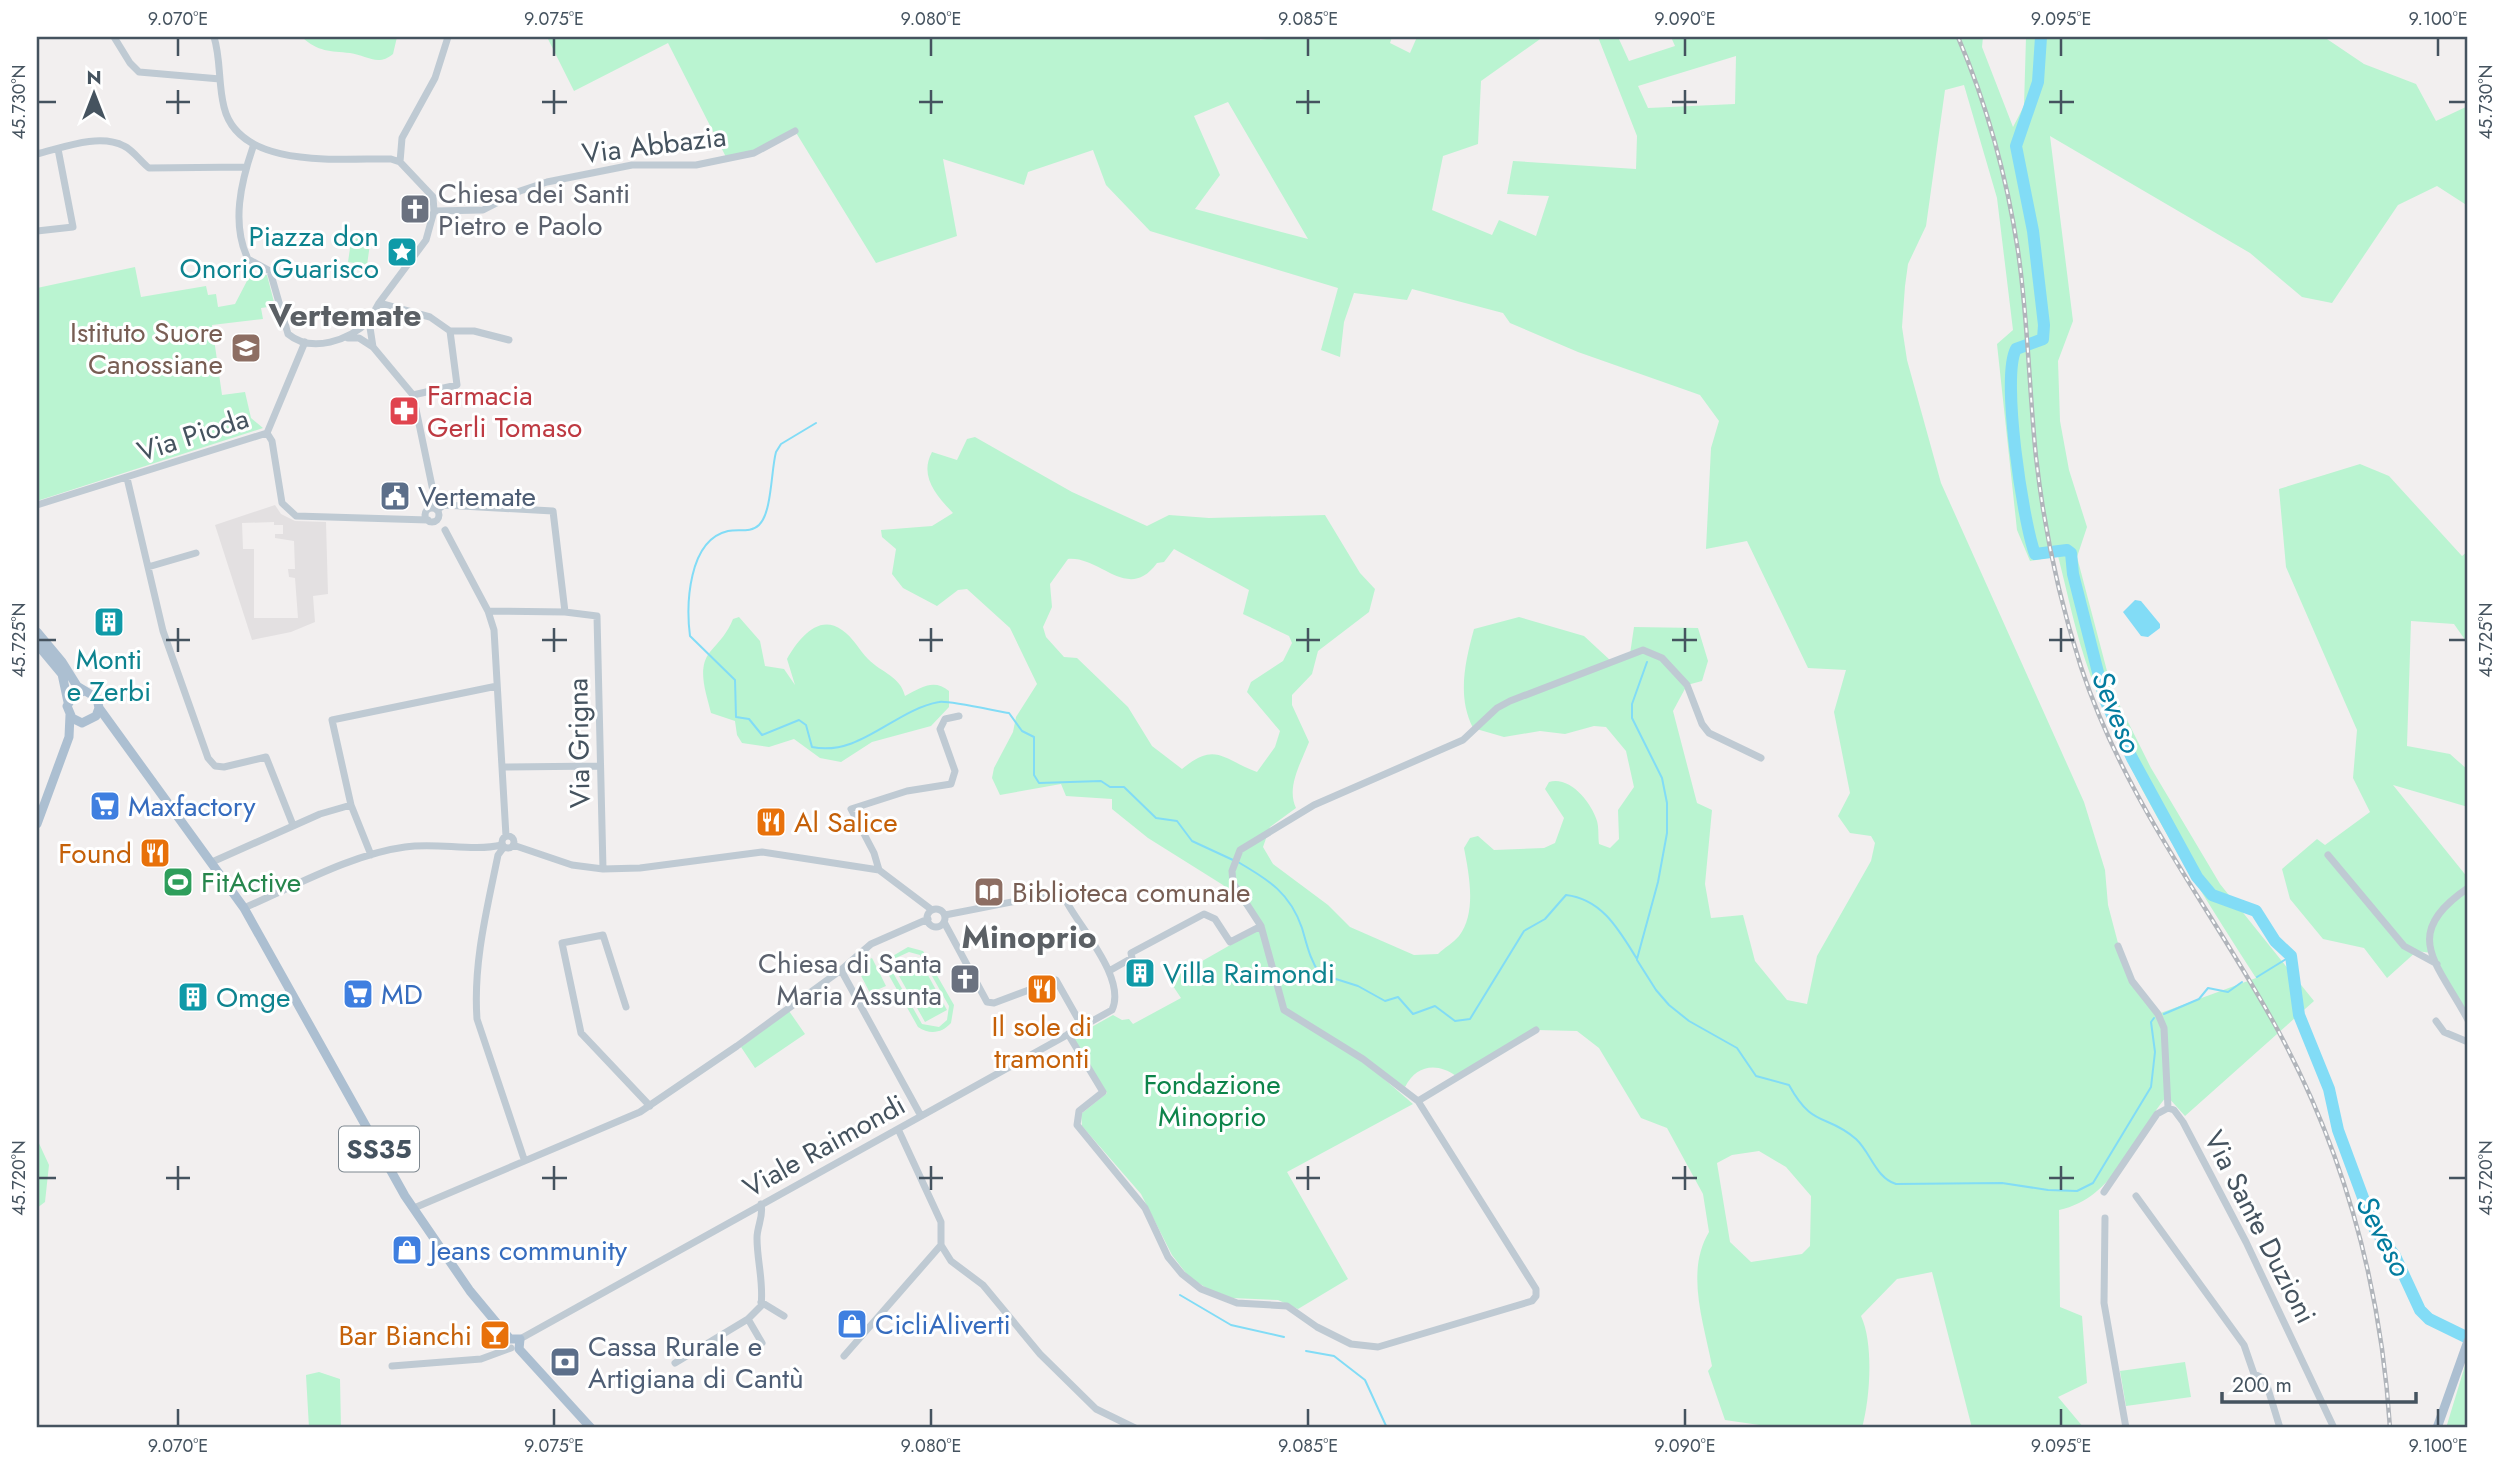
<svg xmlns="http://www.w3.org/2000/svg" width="2505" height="1465" viewBox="0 0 2505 1465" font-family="Jost,sans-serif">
<rect width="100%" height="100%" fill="#f2efef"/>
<path fill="#e3e0e1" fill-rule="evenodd" d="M275 505 281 514 295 521 326 522 328 594 313 596 315 622 291 632 252 640 215 525ZM274 522V525H283V534H275V538L294 541 295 569H288L289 577 295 578 298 618H254V549H243L242 523Z"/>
<path fill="#baf4d1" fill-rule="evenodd" d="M302 37H397L393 54C378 67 366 55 350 53 330 51 318 52 302 37Z
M547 37H1260V40L1280 37H1392L1390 43 1410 53 1417 37H1543L1481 81 1478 144 1443 156 1432 210 1492 235 1499 220 1536 236 1549 196 1507 194 1513 161 1636 169 1637 136 1598 37H1618L1629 61 1675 46 1671 37H1983L1982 47 2013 127 2024 106 2026 37H2324L2364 64 2416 84 2436 121 2468 106V206L2437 186 2398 205 2332 303 2302 297 2250 253 2050 136 2073 321 2058 361 2060 421 2069 470 2087 527 2077 557 2112 690 2151 768 2220 884 2314 1001 2185 1116 2167 1096C2133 1136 2116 1198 2059 1210L2060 1307 2082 1316 2087 1383 2058 1397 2084 1428H1972L1932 1272 1897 1279 1861 1316C1874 1344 1870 1399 1862 1428H1780L1725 1420 1708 1371 1712 1366C1704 1323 1685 1272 1709 1232L1703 1194 1667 1128 1641 1118 1599 1048 1577 1031 1537 1030 1456 1076C1437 1062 1416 1065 1405 1087L1285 1010 1258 920 1223 885 1148 838 1112 809V799L1066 796 1061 784 1000 795 992 778 994 768 1013 732 1016 717 1037 684 1010 628 967 589 958 590 937 606 903 588 892 574 896 549 882 537 881 530 932 526 953 513C936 495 919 476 932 452L957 460 967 439 975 437 1072 492 1147 526 1169 515 1209 518 1325 515 1360 573 1375 589 1369 612 1318 651 1312 674 1292 695V705L1309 742C1301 763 1286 787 1296 808L1270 827 1263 847 1273 864 1328 905 1350 927 1414 955 1438 954C1444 948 1453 943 1459 936 1477 913 1469 874 1464 848L1470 838 1478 836 1494 850 1544 848 1555 843 1564 818 1545 789 1549 782C1570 776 1591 802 1597 821 1599 828 1598 837 1599 844L1610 848 1619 839 1618 810 1634 787 1626 751 1606 727 1594 726 1565 734 1540 731 1504 737 1473 728C1457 697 1465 662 1474 629L1519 617 1584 636 1611 661 1630 654 1634 627 1698 628 1708 661 1702 681 1687 685 1673 711 1697 803 1712 810 1705 884 1711 918 1743 915 1755 961 1787 1000 1807 1004 1817 956 1871 861 1875 843 1871 836 1850 833 1838 816 1850 793 1834 712 1846 670 1808 668 1747 541 1706 549 1711 448 1719 421 1700 395 1578 352 1510 323 1503 313 1412 289 1407 300 1354 293 1344 322 1340 357 1321 350 1338 288 1150 231 1106 185 1093 150 1028 172 1024 185 943 159 957 236 876 263 795 131 754 153 727 159 668 43 574 91ZM1736 56 1735 104 1648 108 1638 86ZM1964 85 1997 198 2013 330 1997 344 2017 530 2030 561 2058 556C2068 595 2076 636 2090 674 2130 783 2194 881 2256 978L2158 1014 2124 966 2108 905 2105 870 2084 802 1941 483 1907 360 1902 327 1905 286 1908 264 1926 226 1945 90ZM1228 102 1308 239 1195 209 1220 175 1194 116ZM1174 549 1249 590 1243 614 1289 636 1292 643 1283 661 1251 682 1247 692 1280 731 1275 747 1257 772C1222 759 1216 741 1182 769L1152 746 1128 707 1077 658 1064 657 1046 637 1043 627 1052 607 1050 584 1068 559C1101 556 1128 603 1157 563L1164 562ZM1759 1151 1786 1167 1811 1196 1810 1246 1802 1254 1751 1262 1730 1242 1717 1163 1732 1155Z
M352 235 371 237 367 265 348 262Z
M135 267 141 297 206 286 208 295 216 294 218 307 235 304 249 277 267 275 275 306 261 308 263 319 212 325 222 395 245 392 251 418 263 428 37 501V288Z
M2360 464 2389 476 2462 556 2468 551V644L2454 624 2411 621 2407 746 2450 754 2468 770V807L2393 785 2468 878V1006L2463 1010 2431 953 2417 951 2387 978 2364 948 2323 939 2290 899 2282 869 2317 839 2325 845 2370 812 2353 778 2357 730 2286 567 2279 489Z
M739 617 760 641 765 666 784 669 795 685 787 659C798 640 818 613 842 630 853 637 859 650 868 659 882 673 900 676 905 696 920 688 934 678 949 691V707L931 726 872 742 841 762 820 758 794 739 769 747 742 743 737 735 735 721 711 713C707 695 696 669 710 652 720 640 727 634 733 619Z
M1260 928 1283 1010 1369 1066 1413 1104 1287 1172 1348 1279 1298 1309 1278 1300 1232 1298 1208 1289 1189 1277 1172 1255 1141 1194 1082 1126 1081 1114 1107 1093 1072 1038 1113 1015 1122 1020 1129 1019 1133 1024 1181 998 1169 980Z
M908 947 923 951 954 1005 951 1023C942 1033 930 1035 918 1027L887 972 891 957ZM909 952 920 955 949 1006 947 1020 939 1027 922 1024 892 971 898 957Z
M918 957 947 1010 925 1022 895 969Z
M872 958 886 986 870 993 856 966Z
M789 1011 805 1034 755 1068 741 1047Z
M37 1139 49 1165 45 1202 37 1208Z
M2467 1359 2468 1428H2446Z
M2185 1362 2191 1397 2126 1406 2120 1371Z
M319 1372 340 1379 341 1428H309L306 1375Z"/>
<path fill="#82dcf6" d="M2135 600 2141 601 2160 624V628L2148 637 2141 636 2123 612Z"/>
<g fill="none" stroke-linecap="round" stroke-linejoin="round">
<path stroke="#82dcf6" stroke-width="2" d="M816 423 781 444 776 452C771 470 772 513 759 525 751 533 738 529 728 531 688 540 686 605 690 636L735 680 736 717 749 719 762 735 799 720 806 725 812 747C860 757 894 710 939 702 947 700 996 711 1009 713L1022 731 1034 737V775L1039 783 1101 781 1110 787H1124L1156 818 1177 821 1192 841 1233 860
M1238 862C1269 880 1290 893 1302 928 1307 945 1310 960 1320 974L1358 986 1385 1001 1398 997 1413 1014 1435 1006 1455 1021 1470 1019 1524 931 1545 919 1566 895C1602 899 1619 930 1637 959L1658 882 1667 833V803L1662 778 1632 718V704L1647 662
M1637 960 1656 990 1669 1005 1689 1021 1737 1048 1756 1076 1789 1085C1813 1129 1826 1113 1856 1139 1871 1153 1876 1178 1896 1184L2002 1183 2048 1190 2077 1191 2093 1183 2151 1087 2155 1052 2151 1022 2154 1018
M2257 977 2291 956
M2164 1014 2199 999 2208 988 2228 992 2242 982
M1180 1295 1231 1325 1284 1337
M1306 1351 1334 1356 1365 1380 1387 1428"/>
<path stroke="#82dcf6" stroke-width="12" d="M2041 37 2038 82 2016 146 2033 231 2044 325 2043 339 2016 349C2001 377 2023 522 2035 554L2067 550 2071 553 2073 574 2105 700 2132 758 2197 877 2212 895 2256 911 2275 941 2291 956 2299 1015 2329 1089 2338 1130 2375 1230 2395 1256 2420 1310 2429 1319 2468 1338"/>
<path stroke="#bfcad3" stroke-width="7" d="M114 37 130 63 139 72 220 79
M214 37C221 59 218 84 224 107 239 170 341 158 391 159L400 162 433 197 434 211 426 240 379 303 369 321 373 347
M253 147C241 182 231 224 248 259L270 271 288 334C312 354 349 340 369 321
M37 154C62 148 99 133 124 146 133 150 141 162 149 168L246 167
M400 162 402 138 435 78 448 37
M434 211 483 210 520 191 547 182 632 165H696L754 153 795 131
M37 231 73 227 58 149
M379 303 430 317 450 331
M450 331H474L509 340
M348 338H359L373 347 413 395 437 510 444 505 553 511 565 612
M413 395 457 385 450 331
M267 433 272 441 282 503 296 516 428 520
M127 478 163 631 208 758 215 766 224 767 266 757 293 825
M37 505 267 433 305 342
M425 515a7 7 0 1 1 14 0a7 7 0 1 1-14 0Z
M445 530 488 611 494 630 506 836
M148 567 196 553
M488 611 565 612 597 616 603 869
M502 767 600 766
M502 842a6 6 0 1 1 12 0a6 6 0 1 1-12 0Z
M513 845 572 865 603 869 640 868 762 852 879 870 932 910
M504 847 498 855C487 909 473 963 477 1019L524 1159
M371 855 351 805 332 720 497 686
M2328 855 2404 946 2437 964
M212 862 320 814 351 805
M879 870 874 853 851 809 907 791 951 784 955 771 940 729 945 719 959 716
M2468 888C2399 935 2438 963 2468 1020
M244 908C293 887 352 854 405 847 438 842 471 852 502 845
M927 918a9 9 0 1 1 18 0a9 9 0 1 1-18 0Z
M944 922 987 1002 994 1003 1056 980 1082 1026
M1261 926 1233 883 1232 871 1240 850 1314 805 1463 740 1497 708 1510 701 1643 650 1662 658 1687 685 1702 724 1709 733 1761 758
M2118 946 2132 981 2158 1014 2164 1028 2168 1108
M841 970 921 1116
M626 1007 603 935 562 943 581 1033 650 1106
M2436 1021 2444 1032 2468 1042
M1068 1034 1103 1092 1079 1111 1077 1125 1145 1208 1168 1257 1182 1274 1201 1289 1237 1303 1287 1306 1317 1327 1351 1344 1378 1347 1532 1301 1536 1296V1289L1418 1101 1363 1059 1284 1010 1261 926 1230 942 1215 919 1204 914 1131 953 1132 958 1109 971
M1418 1101 1536 1030
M2168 1108 2174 1110 2183 1122 2246 1242 2334 1428
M2104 1192 2157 1114 2168 1108
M2136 1196 2244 1345 2254 1374 2265 1379 2280 1428
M414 1208 640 1112 737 1046 841 970 871 944 928 919
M2105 1218 2104 1303 2126 1428
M941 1245 951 1261 983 1285 1040 1354 1096 1409 1135 1428
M761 1302 784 1316
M748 1319 762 1343
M520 1339 1112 1010C1127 978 1079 927 1065 899L1058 893 945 915
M844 1356 941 1245V1222L898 1129
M675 1363 748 1319 761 1306C764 1282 757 1262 757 1238 757 1226 764 1216 761 1204
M392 1366 481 1359 511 1348"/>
<path stroke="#acbfd1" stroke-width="9" d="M37 632 62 662 77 686 97 698 99 708 96 716 82 723 72 718 67 706 75 693 85 691
M37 644 62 674 68 702
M99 708 244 908 405 1196 470 1291 510 1339
M37 824 69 737 70 715
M510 1339H520L519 1349
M519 1349 591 1428
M2437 1428 2468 1341"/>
<g stroke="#b1b5bb" stroke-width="4.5">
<path id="rail" d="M1958 37C1987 105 2007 178 2018 251 2028 319 2029 389 2036 457 2044 529 2059 599 2081 667 2126 803 2208 903 2275 1025 2344 1150 2381 1286 2390 1428"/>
</g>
<use href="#rail" stroke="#fff" stroke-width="2" stroke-dasharray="5" stroke-linecap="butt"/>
</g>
<path fill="none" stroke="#45535f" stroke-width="2.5" d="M178 38V56M554 38V56M931 38V56M1308 38V56M1685 38V56M2061 38V56M2438 38V56M178 90V114M554 90V114M931 90V114M1308 90V114M1685 90V114M2061 90V114M38 102H56M166 102H190M542 102H567M919 102H943M1296 102H1320M1672 102H1697M2049 102H2074M2449 102H2466M178 628V652M554 628V652M931 628V652M1308 628V652M1685 628V652M2061 628V652M38 640H56M166 640H190M542 640H567M919 640H943M1296 640H1320M1672 640H1697M2049 640H2074M2449 640H2466M178 1166V1190M554 1166V1190M931 1166V1190M1308 1166V1190M1685 1166V1190M2061 1166V1190M38 1178H56M166 1178H190M542 1178H567M919 1178H943M1296 1178H1320M1672 1178H1697M2049 1178H2074M2449 1178H2466M178 1409V1426M554 1409V1426M931 1409V1426M1308 1409V1426M1685 1409V1426M2061 1409V1426M2438 1409V1426"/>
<defs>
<g id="church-square" transform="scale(1.575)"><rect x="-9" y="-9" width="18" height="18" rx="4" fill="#6b7280" stroke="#fff"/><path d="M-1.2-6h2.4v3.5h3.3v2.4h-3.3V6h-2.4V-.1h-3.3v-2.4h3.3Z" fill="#fff"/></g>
<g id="sight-square" transform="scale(1.575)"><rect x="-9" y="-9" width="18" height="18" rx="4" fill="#0f9aa8" stroke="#fff"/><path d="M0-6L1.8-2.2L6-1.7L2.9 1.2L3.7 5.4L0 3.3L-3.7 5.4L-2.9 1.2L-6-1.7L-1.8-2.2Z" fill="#fff"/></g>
<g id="school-square" transform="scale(1.575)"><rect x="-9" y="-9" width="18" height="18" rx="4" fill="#8d6e63" stroke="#fff"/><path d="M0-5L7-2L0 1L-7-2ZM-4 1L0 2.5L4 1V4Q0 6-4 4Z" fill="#fff"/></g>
<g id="pharmacy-square" transform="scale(1.575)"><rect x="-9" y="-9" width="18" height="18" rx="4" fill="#e0444e" stroke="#fff"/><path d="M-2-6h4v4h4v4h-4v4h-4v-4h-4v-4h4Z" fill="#fff"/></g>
<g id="civic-square" transform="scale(1.575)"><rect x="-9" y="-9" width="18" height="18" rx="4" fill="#5c6f8a" stroke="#fff"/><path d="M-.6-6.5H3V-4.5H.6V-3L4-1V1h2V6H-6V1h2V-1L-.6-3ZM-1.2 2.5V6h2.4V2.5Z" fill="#fff"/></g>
<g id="building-square" transform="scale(1.575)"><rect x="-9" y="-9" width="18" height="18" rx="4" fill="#0f9aa8" stroke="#fff"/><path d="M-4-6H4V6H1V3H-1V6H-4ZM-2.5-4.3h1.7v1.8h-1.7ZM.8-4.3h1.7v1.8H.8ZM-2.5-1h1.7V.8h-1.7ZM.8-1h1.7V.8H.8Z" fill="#fff"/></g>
<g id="supermarket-square" transform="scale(1.575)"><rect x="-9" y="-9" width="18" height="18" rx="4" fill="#3f7fe0" stroke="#fff"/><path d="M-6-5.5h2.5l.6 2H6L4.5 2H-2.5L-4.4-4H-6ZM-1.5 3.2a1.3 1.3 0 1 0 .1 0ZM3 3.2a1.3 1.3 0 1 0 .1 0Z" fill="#fff"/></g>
<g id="restaurant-square" transform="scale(1.575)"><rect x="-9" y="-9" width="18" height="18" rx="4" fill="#e8710a" stroke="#fff"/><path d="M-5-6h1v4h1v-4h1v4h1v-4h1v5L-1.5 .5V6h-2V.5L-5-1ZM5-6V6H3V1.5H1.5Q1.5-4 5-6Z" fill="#fff"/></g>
<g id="stadium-square" transform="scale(1.575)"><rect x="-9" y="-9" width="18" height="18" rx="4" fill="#2e9e5b" stroke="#fff"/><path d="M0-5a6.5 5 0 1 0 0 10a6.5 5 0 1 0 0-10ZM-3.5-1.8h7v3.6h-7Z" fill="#fff"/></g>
<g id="library-square" transform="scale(1.575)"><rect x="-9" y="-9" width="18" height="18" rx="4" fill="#8d6e63" stroke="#fff"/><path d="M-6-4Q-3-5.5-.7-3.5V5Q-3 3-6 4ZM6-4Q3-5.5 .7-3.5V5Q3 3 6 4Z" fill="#fff"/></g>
<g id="shop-square" transform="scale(1.575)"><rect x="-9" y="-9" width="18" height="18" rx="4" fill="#3f7fe0" stroke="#fff"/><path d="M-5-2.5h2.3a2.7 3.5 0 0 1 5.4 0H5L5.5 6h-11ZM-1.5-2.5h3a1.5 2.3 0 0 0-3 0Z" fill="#fff"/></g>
<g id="bar-square" transform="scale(1.575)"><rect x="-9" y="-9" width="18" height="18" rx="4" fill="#e8710a" stroke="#fff"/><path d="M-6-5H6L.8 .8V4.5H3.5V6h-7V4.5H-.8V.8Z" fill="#fff"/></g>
<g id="bank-square" transform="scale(1.575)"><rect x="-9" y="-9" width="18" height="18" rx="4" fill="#5c6f8a" stroke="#fff"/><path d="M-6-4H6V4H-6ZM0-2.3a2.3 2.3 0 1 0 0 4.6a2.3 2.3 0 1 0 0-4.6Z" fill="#fff"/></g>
</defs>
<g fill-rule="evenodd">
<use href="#church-square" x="415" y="209"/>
<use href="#sight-square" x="402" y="252"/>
<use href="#school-square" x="246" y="348"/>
<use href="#pharmacy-square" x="404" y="411"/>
<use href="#civic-square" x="395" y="496"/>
<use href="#building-square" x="109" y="622"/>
<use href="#supermarket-square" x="105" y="806"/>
<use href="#restaurant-square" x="771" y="822"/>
<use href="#restaurant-square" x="155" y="853"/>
<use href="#stadium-square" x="178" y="882"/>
<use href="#library-square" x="989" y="892"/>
<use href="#building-square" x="1140" y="973"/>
<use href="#church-square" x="965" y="979"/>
<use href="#restaurant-square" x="1042" y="989"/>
<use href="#supermarket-square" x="358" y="994"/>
<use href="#building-square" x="193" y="997"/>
<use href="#shop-square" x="407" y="1250"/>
<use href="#shop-square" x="852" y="1324"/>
<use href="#bar-square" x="495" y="1335"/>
<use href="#bank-square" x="565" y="1362"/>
</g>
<g text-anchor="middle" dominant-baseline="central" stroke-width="6" stroke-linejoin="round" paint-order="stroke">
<rect fill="#fff" stroke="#7d878f" stroke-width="2" x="339" y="1126.5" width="80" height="45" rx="5"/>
<g font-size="26" font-weight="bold" fill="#45535f">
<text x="379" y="1149">SS35</text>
</g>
<g font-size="28" fill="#45535f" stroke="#fff">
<text transform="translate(654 145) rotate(-7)">Via Abbazia</text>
<text transform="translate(193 435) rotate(-18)">Via Pioda</text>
<text transform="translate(579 743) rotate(-91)">Via Grigna</text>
<text transform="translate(824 1146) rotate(-29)">Viale Raimondi</text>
<text transform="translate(2260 1227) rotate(63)">Via Sante Duzioni</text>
</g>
<g font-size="28" fill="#5b616d" stroke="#fff" text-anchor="start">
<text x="438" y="193">Chiesa dei Santi<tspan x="438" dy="32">Pietro e Paolo</tspan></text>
<text x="942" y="963" text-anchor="end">Chiesa di Santa<tspan x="942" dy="32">Maria Assunta</tspan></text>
</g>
<g font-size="28" fill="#0d838f" stroke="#fff" text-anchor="start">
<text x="379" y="236" text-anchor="end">Piazza don<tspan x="379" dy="32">Onorio Guarisco</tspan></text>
<text x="109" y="659" text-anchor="middle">Monti<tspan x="109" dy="32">e Zerbi</tspan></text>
<text x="1163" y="973">Villa Raimondi</text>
<text x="216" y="997">Omge</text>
</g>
<g font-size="28" fill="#785e54" stroke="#fff" text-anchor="end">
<text x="223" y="332">Istituto Suore<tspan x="223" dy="32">Canossiane</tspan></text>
<text x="1012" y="892" text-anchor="start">Biblioteca comunale</text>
</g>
<g font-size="28" fill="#be3a42" stroke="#fff" text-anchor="start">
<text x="427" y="395">Farmacia<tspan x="427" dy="32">Gerli Tomaso</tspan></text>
</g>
<g font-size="28" fill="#4e5e75" stroke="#fff" text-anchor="start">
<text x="418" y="496">Vertemate</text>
<text x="588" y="1346">Cassa Rurale e<tspan x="588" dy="32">Artigiana di Cantù</tspan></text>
</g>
<g font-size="28" fill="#366cbe" stroke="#fff" text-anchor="start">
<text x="128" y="806">Maxfactory</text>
<text x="381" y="994">MD</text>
<text x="430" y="1250">Jeans community</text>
<text x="875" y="1324">CicliAliverti</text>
</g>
<g font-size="28" fill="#c56008" stroke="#fff" text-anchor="end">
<text x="794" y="822" text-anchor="start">Al Salice</text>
<text x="132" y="853">Found</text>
<text x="1042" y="1026" text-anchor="middle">Il sole di<tspan x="1042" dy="32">tramonti</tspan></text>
<text x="472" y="1335">Bar Bianchi</text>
</g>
<g font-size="28" fill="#27864d" stroke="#fff" text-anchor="start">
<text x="201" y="882">FitActive</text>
</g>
<g font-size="28" fill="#0d844a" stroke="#fff">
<text x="1212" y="1084">Fondazione<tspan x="1212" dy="32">Minoprio</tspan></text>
</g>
<g font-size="30" font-style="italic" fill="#037c9f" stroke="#fff">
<text transform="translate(2117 712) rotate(68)">Seveso</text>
<text transform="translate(2384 1236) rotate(63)">Seveso</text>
</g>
<g font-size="32" font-weight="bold" fill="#5b6065" stroke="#fff">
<text x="345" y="315">Vertemate</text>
<text x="1029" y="937">Minoprio</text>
</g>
</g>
<rect width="2505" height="1465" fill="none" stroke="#ffffff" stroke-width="77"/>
<g transform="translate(94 94)" stroke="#ffffff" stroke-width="5" paint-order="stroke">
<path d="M0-5L12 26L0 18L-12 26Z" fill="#45535f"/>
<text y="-10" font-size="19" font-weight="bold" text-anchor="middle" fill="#45535f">N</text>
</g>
<path d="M2222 1392v10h194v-10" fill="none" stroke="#45535f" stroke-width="3.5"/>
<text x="2232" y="1392" font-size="21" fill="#45535f" stroke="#ffffff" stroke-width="5" paint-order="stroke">200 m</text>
<rect x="38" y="38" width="2428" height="1388" fill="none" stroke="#45535f" stroke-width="2.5"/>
<g font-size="18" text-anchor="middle" fill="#45535f">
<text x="178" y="25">9.070°E</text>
<text x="554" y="25">9.075°E</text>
<text x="931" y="25">9.080°E</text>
<text x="1308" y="25">9.085°E</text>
<text x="1685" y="25">9.090°E</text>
<text x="2061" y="25">9.095°E</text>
<text x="2438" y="25">9.100°E</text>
<text transform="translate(19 102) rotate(-90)" y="6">45.730°N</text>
<text transform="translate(2486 102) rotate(-90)" y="6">45.730°N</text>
<text transform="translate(19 640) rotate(-90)" y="6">45.725°N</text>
<text transform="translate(2486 640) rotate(-90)" y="6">45.725°N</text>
<text transform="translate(19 1178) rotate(-90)" y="6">45.720°N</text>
<text transform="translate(2486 1178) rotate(-90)" y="6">45.720°N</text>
<text x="178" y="1452">9.070°E</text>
<text x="554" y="1452">9.075°E</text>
<text x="931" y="1452">9.080°E</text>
<text x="1308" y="1452">9.085°E</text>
<text x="1685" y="1452">9.090°E</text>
<text x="2061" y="1452">9.095°E</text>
<text x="2438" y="1452">9.100°E</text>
</g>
</svg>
